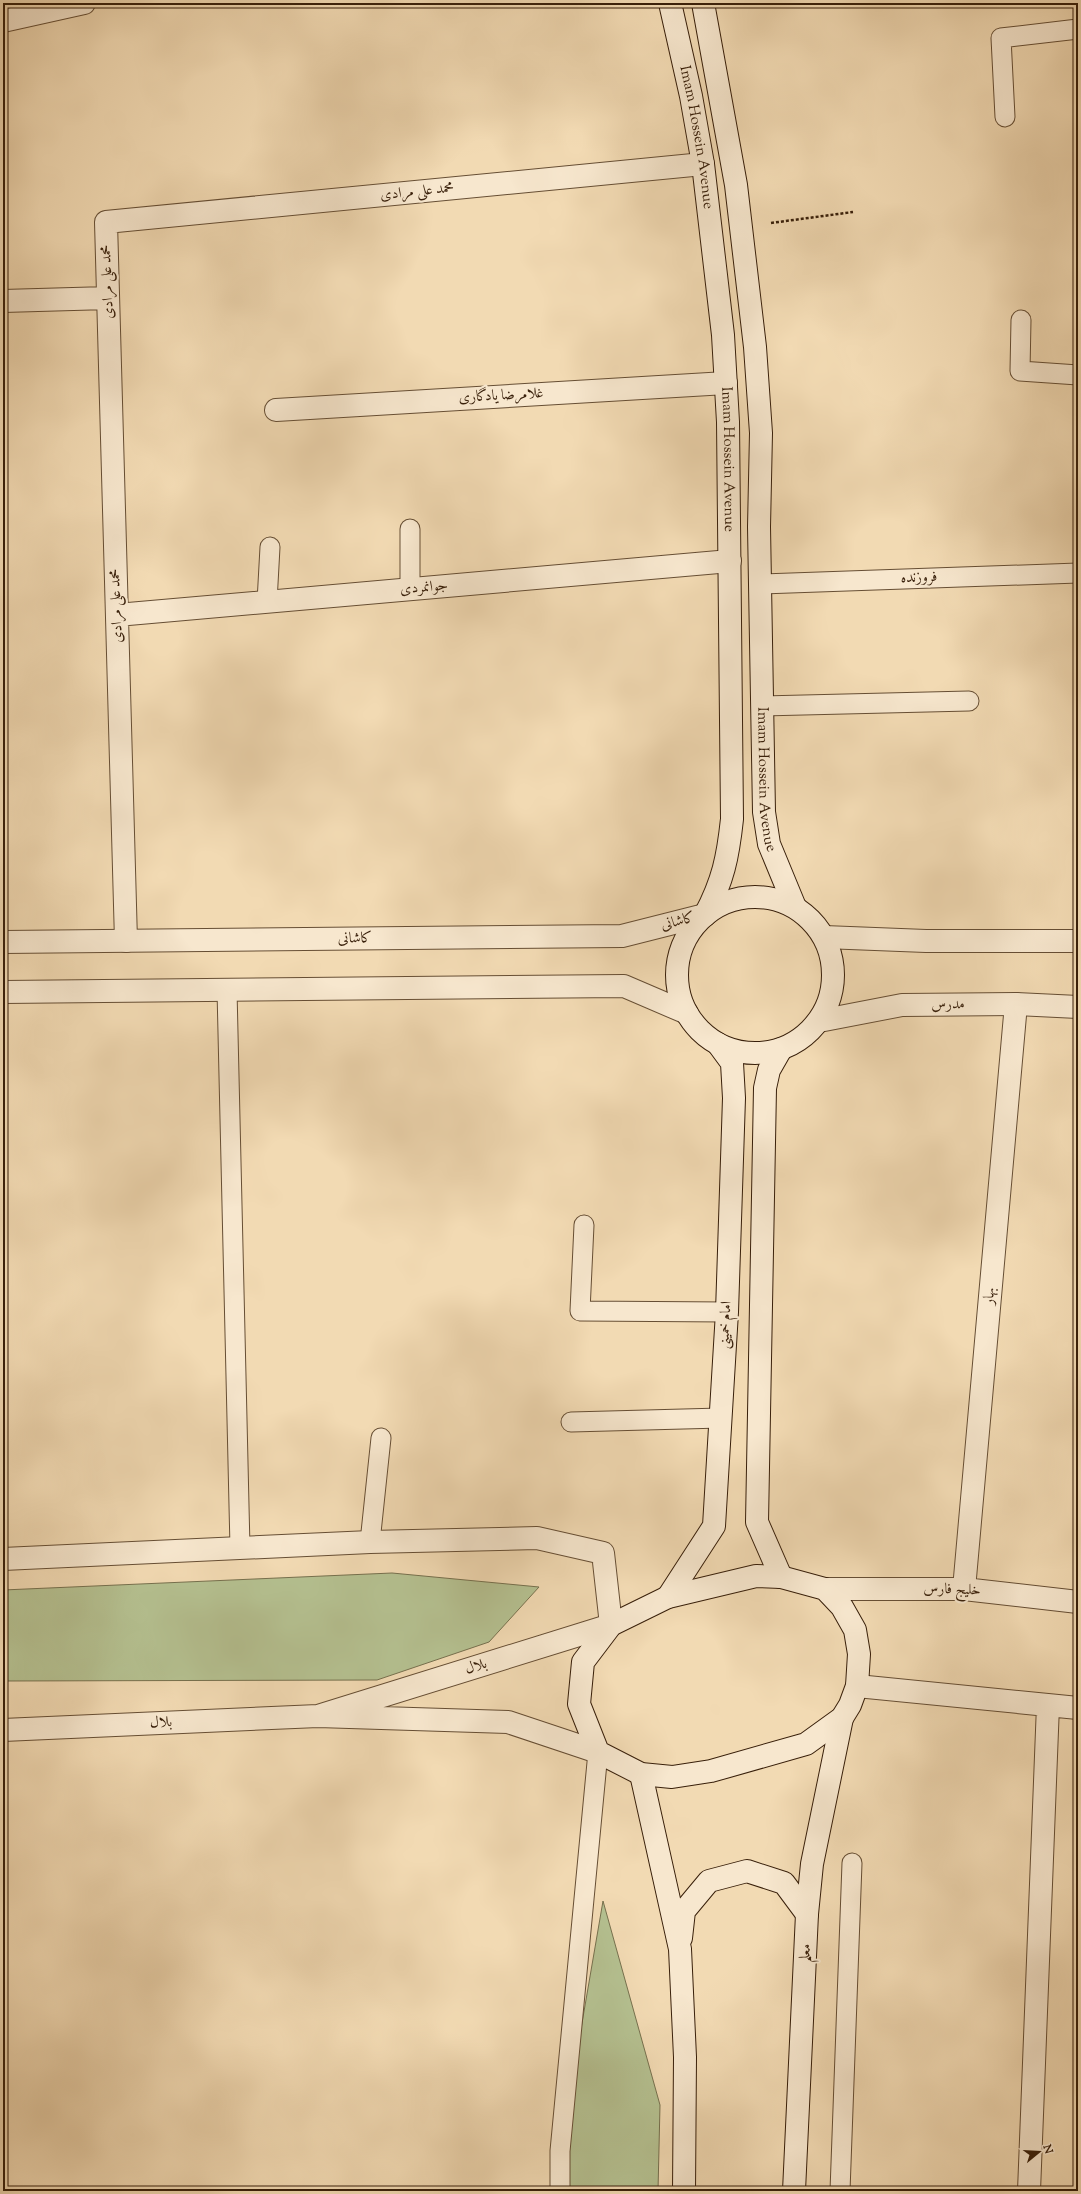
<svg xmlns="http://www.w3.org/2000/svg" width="1081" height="2194" viewBox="0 0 1081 2194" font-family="'Sorts Mill Goudy',Amiri,serif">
<rect width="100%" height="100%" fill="#f2dab3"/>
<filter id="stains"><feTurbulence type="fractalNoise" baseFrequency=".005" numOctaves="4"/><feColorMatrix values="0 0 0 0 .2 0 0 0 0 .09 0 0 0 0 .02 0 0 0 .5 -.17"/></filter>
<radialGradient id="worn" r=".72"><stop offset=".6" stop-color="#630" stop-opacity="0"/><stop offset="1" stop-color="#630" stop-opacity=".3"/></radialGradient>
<path fill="#b5c191" stroke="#76704e" d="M392 1573 539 1587 489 1642 377 1680 3 1681V1590Z
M603 1901 660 2105 658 2191H560V2151Z"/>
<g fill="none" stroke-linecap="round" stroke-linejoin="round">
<g stroke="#664e34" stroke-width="21">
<path id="service" d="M1005 117 1001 38 1078 29
M1021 320 1020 371 1078 375
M760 584 1078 573
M410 589V529
M267 602 270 547
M762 706 969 701
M227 990 240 1548
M584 1225 580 1311 727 1312
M571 1422 721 1418
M370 1542 381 1438
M560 2191V2151L598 1752
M840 2191 852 1863"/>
</g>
<g stroke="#664e34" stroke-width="24">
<path id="minor" d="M3 21 84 3
M3 301 108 298
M276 410 726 383
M117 615 730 561
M126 941 106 222 703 164
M3 1559 370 1542 537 1538 603 1553 611 1625
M825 1589H964L1078 1602
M964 1589 1016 1004
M857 1686 1078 1708
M1029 2191 1048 1705"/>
</g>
<g stroke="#664e34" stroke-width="24">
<path id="tertiary" d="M824 937 926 941H1078
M3 942 622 936 705 915
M3 992 624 986 687 1013
M819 1021 902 1005 1016 1004 1078 1007
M3 1730 318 1716
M598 1752 508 1722 318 1716 611 1625"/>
</g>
<g stroke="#381f0a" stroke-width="24">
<g id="secondary">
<path id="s1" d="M670 3 691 96 703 164 723 335 728 422 732 819C728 857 723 881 705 915"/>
<path id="s2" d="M703 3 736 185 755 347 761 433 759 527 764 812 769 844 795 907"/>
<circle cx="755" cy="975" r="78"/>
<path d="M756 1576 781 1577 825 1589 842 1607 855 1630 859 1654 857 1686 850 1705 842 1718 806 1744 711 1771 672 1777 641 1774 598 1752 579 1704 583 1662 611 1625 668 1597Z"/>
<path d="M781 1577 757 1522 765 1088 769 1070 781 1049"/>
<path d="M668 1597 714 1526 727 1312 734 1098 732 1063 718 1044"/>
<path d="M641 1774 680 1949 685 2057 684 2191"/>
<path d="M681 1938 684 1911 709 1881 747 1871 784 1883 807 1914"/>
<path d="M794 2191 807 1914 812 1864 842 1718"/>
</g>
</g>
<path stroke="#381f0a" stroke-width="2.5" stroke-dasharray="3 2" stroke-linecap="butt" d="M771 223 853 212"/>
<use href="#service" stroke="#f7e7ce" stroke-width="19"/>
<use href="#minor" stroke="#f7e7ce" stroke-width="22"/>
<use href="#tertiary" stroke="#f7e7ce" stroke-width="22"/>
<use href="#secondary" stroke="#f7e7ce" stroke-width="22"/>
</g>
<g text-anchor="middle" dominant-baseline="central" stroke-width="4" stroke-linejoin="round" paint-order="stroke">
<g font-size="15" fill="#381f0a" stroke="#f7e7ce">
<text stroke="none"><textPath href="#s1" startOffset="137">Imam Hossein Avenue</textPath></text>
<text transform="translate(417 192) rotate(-6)">محمد علی مرادی</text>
<text transform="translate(108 282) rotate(-92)">محمد علی مرادی</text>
<text transform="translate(501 396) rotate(-3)">غلامرضا یادگاری</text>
<text stroke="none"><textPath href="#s1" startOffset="461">Imam Hossein Avenue</textPath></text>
<text transform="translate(919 578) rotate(-2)">فروزنده</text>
<text transform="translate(424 588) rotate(-5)">جوانمردی</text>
<text transform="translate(117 606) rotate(-92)">محمد علی مرادی</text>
<text stroke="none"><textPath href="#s2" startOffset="781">Imam Hossein Avenue</textPath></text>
<text transform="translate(678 922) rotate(-14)">کاشانی</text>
<text transform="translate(355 939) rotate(-1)">کاشانی</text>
<text transform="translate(948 1005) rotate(-1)">مدرس</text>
<text transform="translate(990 1296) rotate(-85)">بهار</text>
<text transform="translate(726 1325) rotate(-87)">امام خمینی</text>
<text transform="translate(952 1590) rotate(2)">خلیج فارس</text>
<text transform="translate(476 1667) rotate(-17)">بلال</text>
<text transform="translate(161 1723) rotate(-2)">بلال</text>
<text transform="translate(806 1953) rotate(-87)">معلم</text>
</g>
</g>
<rect width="1081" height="2194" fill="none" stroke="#f2dab3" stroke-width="16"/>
<rect x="4" y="4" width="1073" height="2186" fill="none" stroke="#381f0a" stroke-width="2"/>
<rect x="8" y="8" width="1065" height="2178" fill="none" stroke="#381f0a"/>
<g transform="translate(1039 2152) rotate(72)" stroke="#f7e7ce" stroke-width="3" paint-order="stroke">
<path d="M0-3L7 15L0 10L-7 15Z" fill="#381f0a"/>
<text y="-6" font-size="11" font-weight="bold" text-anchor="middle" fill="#381f0a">N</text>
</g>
<rect width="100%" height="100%" filter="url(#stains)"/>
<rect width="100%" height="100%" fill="url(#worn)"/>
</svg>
